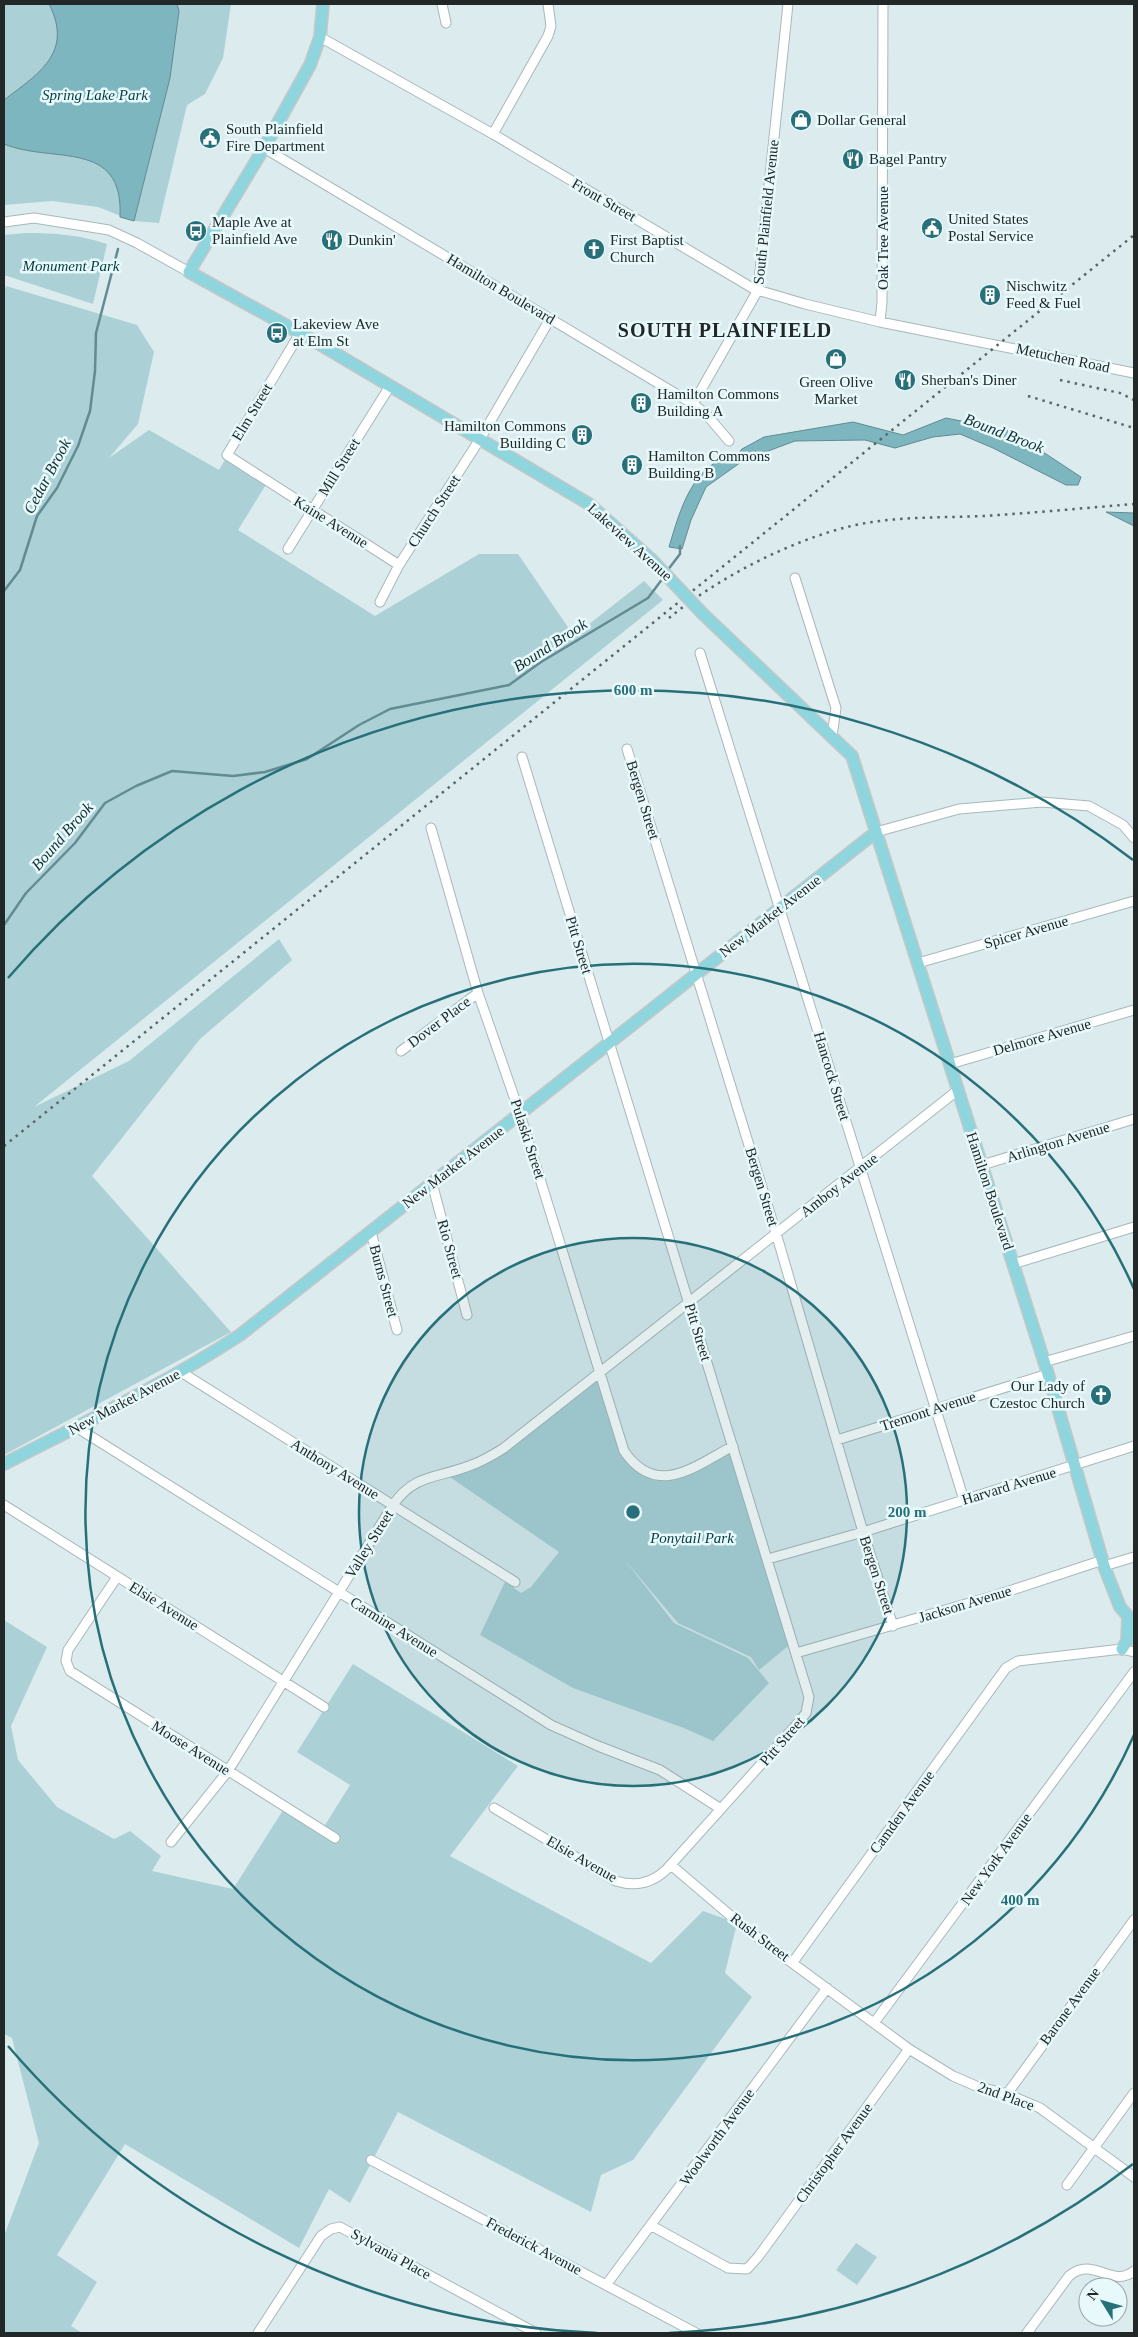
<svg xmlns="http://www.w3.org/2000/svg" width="1138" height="2337" viewBox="0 0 1138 2337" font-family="Georgia,serif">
<rect width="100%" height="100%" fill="#dbebee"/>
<path fill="#abd1d6" d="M4 4H231L223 58 205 94 187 105 159 223 134 221 98 207 52 201 4 205Z
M26 233C54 233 81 235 107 244L93 304 4 275V235Z
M6 286 137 325 154 352 138 424 109 458 149 430 219 470 226 458 267 483 238 530 375 616 479 554H518L574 636 644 581 663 600 34 1107 129 1061 279 939 292 960 200 1039 92 1176 231 1332 4 1455V293Z
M600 1373 629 1460 669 1477 730 1443 793 1642 759 1670 751 1657 678 1623 624 1559 674 1623 748 1658 769 1683 713 1741 684 1728 573 1688 480 1635 505 1582 521 1593 531 1587 559 1552 447 1475 521 1436Z
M4 1620 47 1647 11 1726 18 1760 57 1807 114 1839 130 1831 161 1856 152 1871 233 1889 285 1807 322 1830 350 1785 297 1752 353 1664 518 1766 450 1856 651 1963 703 1911 737 1923 725 1973 752 1997 633 2160 601 2175 591 2212 398 2112 350 2203 329 2189 299 2248 125 2144 57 2255 97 2282 71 2326 82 2333H4V2236L39 2143 12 2038 4 2034Z
M856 2243 877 2257 857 2285 836 2270Z"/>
<path fill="#7db6bf" stroke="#628b92" d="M49 4H177L179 11 170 78 134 221 120 217C124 138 52 164 4 144V100C38 74 74 53 49 4Z
M946 418 1011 431 1081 477 1078 485H1066L993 448 960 434 933 437 895 448 865 440 795 441 744 460 706 487 691 520 682 549 669 547C680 510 693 461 737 455L742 449 764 437 853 422 903 435Z
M1106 512 1134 513V526Z"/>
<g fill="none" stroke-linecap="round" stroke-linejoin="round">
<path stroke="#628b92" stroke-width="2.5" d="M667 571 680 554V546
M4 591 20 570 37 516 57 488 78 446 90 411 95 371 96 333 118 249
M4 925 26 893 75 843 105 803 136 786 172 771 233 776 265 772 307 759 359 725 390 709 509 685 541 662 648 598 663 578"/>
<g stroke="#a8b8ba" stroke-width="11">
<path id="minor" d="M442 4 446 23
M320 37 493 134 754 289 805 304 880 322 1134 373
M493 134 548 36 551 26 548 4
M264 148 693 404 706 414 729 441
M4 222 34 218 109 230 137 243 189 272
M880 322 882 302 883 4
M300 333 227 455 399 565
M693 404 758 290 788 4
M288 549 390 386
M795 578 836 708 832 736
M380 602 399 565 480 439 550 319
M700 653 964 1500
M627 749 776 1233 863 1532 893 1626
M431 828 478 993 520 1114 624 1451C657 1499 695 1466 733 1446
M876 832 959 809 1042 802 1089 806 1123 825 1134 838
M918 963 1134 901
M401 1051 478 993
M950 1064 1134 1010
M982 1165 1134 1119
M432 1183 467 1315
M371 1232 397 1330
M1013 1264 1134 1227
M1044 1362 1134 1336
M181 1372 515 1582
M76 1427 551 1725 598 1746 660 1770 721 1809
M837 1440 1048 1374
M4 1505 324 1707
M768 1559 863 1532 1134 1446
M1104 1566 1134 1557
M117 1577 68 1650 66 1661 70 1671 335 1838
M796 1653 997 1595 1103 1560
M494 1808 616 1881C635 1887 651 1884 666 1870L799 1722 806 1713 809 1697 522 757
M171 1842 228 1771 393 1505C414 1474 438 1478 469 1466 481 1462 493 1455 504 1448L958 1090
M671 1865 745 1928 909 2049 953 2076 976 2086 1007 2094 1040 2108 1134 2177
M793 1962 1006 1668 1018 1661 1122 1649 1134 1652
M874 2023 1134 1672
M1007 2094 1134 1920
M371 2160 696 2333
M1067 2185 1134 2093
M652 2226 728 2268 747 2269 758 2257 909 2049
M606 2285 827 1988
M258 2333 321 2236 331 2229 340 2227 536 2333
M1027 2333 1069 2276C1093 2255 1112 2289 1134 2271"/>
</g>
<g stroke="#c6c7c7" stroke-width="14">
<path id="major" d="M323 4 320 37 310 65 264 148 189 272 316 342 589 504 652 560
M703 614 852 756 1048 1374 1104 1566 1120 1607 1134 1623
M4 1464C84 1423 165 1384 240 1335L876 832
M1122 1649 1127 1641 1128 1618"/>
</g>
<use href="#minor" stroke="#fff" stroke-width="9"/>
<use href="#major" stroke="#8ed5dd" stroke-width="11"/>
<path stroke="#5c6566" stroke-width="2.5" stroke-dasharray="2.5 5" stroke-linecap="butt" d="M1060 380 1120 393 1134 400
M1028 396 1134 428
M669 618C718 578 789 541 851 526 895 516 938 518 983 516 1033 513 1084 508 1134 504
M4 1146 1134 235"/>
<g stroke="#c6c7c7" stroke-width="14" stroke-linecap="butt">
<path id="major-bridge" d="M652 560 703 614"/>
</g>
<use href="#major-bridge" stroke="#8ed5dd" stroke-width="11"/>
</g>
<circle cx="633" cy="1512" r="274" fill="#277079" fill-opacity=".12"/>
<g fill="none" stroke="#277079" stroke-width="2.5">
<circle cx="633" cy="1512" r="274"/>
<path d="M1134 1735A548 548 0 1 1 1134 1289"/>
<path d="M1133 2164A822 822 0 0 1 669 2333M597 2333A822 822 0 0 1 8 2046M8 978A822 822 0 0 1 1133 860"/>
</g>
<defs>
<g id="shop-disc" transform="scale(1.125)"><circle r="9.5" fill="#277079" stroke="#e8f9fb"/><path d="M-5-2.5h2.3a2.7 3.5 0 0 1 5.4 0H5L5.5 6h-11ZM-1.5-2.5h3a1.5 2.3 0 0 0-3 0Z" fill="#fff"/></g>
<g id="civic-disc" transform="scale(1.125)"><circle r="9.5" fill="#277079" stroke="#e8f9fb"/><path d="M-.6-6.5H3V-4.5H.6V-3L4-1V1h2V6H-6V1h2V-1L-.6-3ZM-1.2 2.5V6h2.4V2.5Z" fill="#fff"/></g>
<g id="restaurant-disc" transform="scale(1.125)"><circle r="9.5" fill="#277079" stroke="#e8f9fb"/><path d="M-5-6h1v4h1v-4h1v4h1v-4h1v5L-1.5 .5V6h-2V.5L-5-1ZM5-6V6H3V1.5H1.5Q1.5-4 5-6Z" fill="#fff"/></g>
<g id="bus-disc" transform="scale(1.125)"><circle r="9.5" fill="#277079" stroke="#e8f9fb"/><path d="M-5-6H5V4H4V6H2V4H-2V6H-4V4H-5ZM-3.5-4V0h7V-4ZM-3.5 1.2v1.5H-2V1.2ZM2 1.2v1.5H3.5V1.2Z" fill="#fff"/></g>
<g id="church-disc" transform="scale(1.125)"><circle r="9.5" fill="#277079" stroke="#e8f9fb"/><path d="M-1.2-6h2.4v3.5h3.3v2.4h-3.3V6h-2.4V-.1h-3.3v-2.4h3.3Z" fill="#fff"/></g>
<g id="building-disc" transform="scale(1.125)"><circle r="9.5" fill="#277079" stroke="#e8f9fb"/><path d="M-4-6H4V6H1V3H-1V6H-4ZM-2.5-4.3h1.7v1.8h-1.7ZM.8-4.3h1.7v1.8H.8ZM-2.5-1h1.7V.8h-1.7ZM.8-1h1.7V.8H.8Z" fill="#fff"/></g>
</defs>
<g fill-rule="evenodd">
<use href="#shop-disc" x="801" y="120"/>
<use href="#civic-disc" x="210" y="138"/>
<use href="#restaurant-disc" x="853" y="159"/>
<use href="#civic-disc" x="932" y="228"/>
<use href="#bus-disc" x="196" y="231"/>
<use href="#restaurant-disc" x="332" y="240"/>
<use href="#church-disc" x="594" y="249"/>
<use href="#building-disc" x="990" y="295"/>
<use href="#bus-disc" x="277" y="333"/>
<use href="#shop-disc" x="836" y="359"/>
<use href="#restaurant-disc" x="905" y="380"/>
<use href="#building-disc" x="641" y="403"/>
<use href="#building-disc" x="582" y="435"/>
<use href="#building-disc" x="632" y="465"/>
<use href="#church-disc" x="1101" y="1395"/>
</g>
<g text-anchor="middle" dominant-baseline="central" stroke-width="5" stroke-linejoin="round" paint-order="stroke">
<g font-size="15" font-style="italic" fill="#023c42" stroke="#e8f9fb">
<text x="95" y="95">Spring Lake Park</text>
<text x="71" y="266">Monument Park</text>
<text x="692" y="1538">Ponytail Park</text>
</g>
<g font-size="15" fill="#222828" stroke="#e8f9fb" text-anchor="start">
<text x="817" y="120">Dollar General</text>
<text x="226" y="129">South Plainfield<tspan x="226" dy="17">Fire Department</tspan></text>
<text x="869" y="159">Bagel Pantry</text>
<text x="948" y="219">United States<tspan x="948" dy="17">Postal Service</tspan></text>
<text x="212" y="222">Maple Ave at<tspan x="212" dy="17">Plainfield Ave</tspan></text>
<text x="348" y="240">Dunkin'</text>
<text x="610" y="240">First Baptist<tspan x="610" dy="17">Church</tspan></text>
<text x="1006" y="286">Nischwitz<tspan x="1006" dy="17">Feed &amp; Fuel</tspan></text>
<text x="293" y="324">Lakeview Ave<tspan x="293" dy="17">at Elm St</tspan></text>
<text x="921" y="380">Sherban's Diner</text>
<text x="836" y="382" text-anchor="middle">Green Olive<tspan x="836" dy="17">Market</tspan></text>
<text x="657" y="394">Hamilton Commons<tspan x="657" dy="17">Building A</tspan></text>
<text x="566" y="426" text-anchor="end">Hamilton Commons<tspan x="566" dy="17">Building C</tspan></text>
<text x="648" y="456">Hamilton Commons<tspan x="648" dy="17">Building B</tspan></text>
<text x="1085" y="1386" text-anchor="end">Our Lady of<tspan x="1085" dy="17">Czestoc Church</tspan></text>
</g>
<g font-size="15" fill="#222828" stroke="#e8f9fb">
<text transform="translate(604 200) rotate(30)">Front Street</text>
<text transform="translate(766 212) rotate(-84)">South Plainfield Avenue</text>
<text transform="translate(883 238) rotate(-90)">Oak Tree Avenue</text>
<text transform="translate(501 289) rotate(31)">Hamilton Boulevard</text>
<text transform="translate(1063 358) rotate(12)">Metuchen Road</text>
<text transform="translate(252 412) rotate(-59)">Elm Street</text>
<text transform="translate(339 467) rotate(-58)">Mill Street</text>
<text transform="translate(434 511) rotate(-57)">Church Street</text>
<text transform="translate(331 522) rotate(32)">Kaine Avenue</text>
<text transform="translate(630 542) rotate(42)">Lakeview Avenue</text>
<text transform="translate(643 800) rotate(73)">Bergen Street</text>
<text transform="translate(770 916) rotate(-38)">New Market Avenue</text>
<text transform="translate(1026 932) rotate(-16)">Spicer Avenue</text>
<text transform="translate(579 945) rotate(73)">Pitt Street</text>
<text transform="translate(439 1022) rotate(-37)">Dover Place</text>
<text transform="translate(1042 1037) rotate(-16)">Delmore Avenue</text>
<text transform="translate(832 1076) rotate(73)">Hancock Street</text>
<text transform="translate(528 1139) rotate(72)">Pulaski Street</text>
<text transform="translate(1058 1142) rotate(-17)">Arlington Avenue</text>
<text transform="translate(453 1167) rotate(-38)">New Market Avenue</text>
<text transform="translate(839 1185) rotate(-38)">Amboy Avenue</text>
<text transform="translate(762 1187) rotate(73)">Bergen Street</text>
<text transform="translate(990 1191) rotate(72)">Hamilton Boulevard</text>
<text transform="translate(450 1249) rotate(75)">Rio Street</text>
<text transform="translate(384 1281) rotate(75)">Burns Street</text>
<text transform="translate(698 1332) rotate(73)">Pitt Street</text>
<text transform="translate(124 1402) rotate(-28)">New Market Avenue</text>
<text transform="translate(928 1411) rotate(-18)">Tremont Avenue</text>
<text transform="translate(335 1469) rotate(32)">Anthony Avenue</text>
<text transform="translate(1009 1486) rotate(-17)">Harvard Avenue</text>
<text transform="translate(369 1544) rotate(-58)">Valley Street</text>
<text transform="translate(877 1575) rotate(72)">Bergen Street</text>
<text transform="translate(965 1604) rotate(-17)">Jackson Avenue</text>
<text transform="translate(164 1606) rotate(32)">Elsie Avenue</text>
<text transform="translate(394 1627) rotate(32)">Carmine Avenue</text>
<text transform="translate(782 1741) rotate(-49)">Pitt Street</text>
<text transform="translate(191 1748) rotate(32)">Moose Avenue</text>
<text transform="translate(902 1812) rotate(-54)">Camden Avenue</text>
<text transform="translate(582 1859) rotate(30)">Elsie Avenue</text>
<text transform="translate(996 1859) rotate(-54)">New York Avenue</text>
<text transform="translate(760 1937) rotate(37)">Rush Street</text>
<text transform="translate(1070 2006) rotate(-54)">Barone Avenue</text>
<text transform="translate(1006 2096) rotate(20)">2nd Place</text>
<text transform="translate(717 2137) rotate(-54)">Woolworth Avenue</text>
<text transform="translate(834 2153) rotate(-54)">Christopher Avenue</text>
<text transform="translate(534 2246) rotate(28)">Frederick Avenue</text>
<text transform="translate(391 2254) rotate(29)">Sylvania Place</text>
</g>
<g font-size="16" font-style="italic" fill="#123135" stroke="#e8f9fb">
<text transform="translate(1004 433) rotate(21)">Bound Brook</text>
<text transform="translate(47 476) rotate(-62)">Cedar Brook</text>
<text transform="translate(550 645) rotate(-33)">Bound Brook</text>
<text transform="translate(62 836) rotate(-49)">Bound Brook</text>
</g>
<g font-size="20" font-weight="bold" letter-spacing="1" fill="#222828" stroke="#e8f9fb">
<text x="725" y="330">SOUTH PLAINFIELD</text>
</g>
</g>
<circle cx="633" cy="1512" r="8" fill="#277079" stroke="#e8f9fb" stroke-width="2.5"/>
<g font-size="15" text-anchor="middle" font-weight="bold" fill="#277079" stroke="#e8f9fb" stroke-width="5" stroke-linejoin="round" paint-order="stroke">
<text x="633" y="695">600 m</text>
<text x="907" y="1517">200 m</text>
<text x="1020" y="1905">400 m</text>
</g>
<rect width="1138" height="2337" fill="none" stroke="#222828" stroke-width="10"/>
<g transform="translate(1103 2302) rotate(307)"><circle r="24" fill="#e8f9fb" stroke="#99a5a7"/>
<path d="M0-4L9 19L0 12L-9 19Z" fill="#277079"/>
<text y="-8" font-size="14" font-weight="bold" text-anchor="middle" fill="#222828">N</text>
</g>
</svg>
